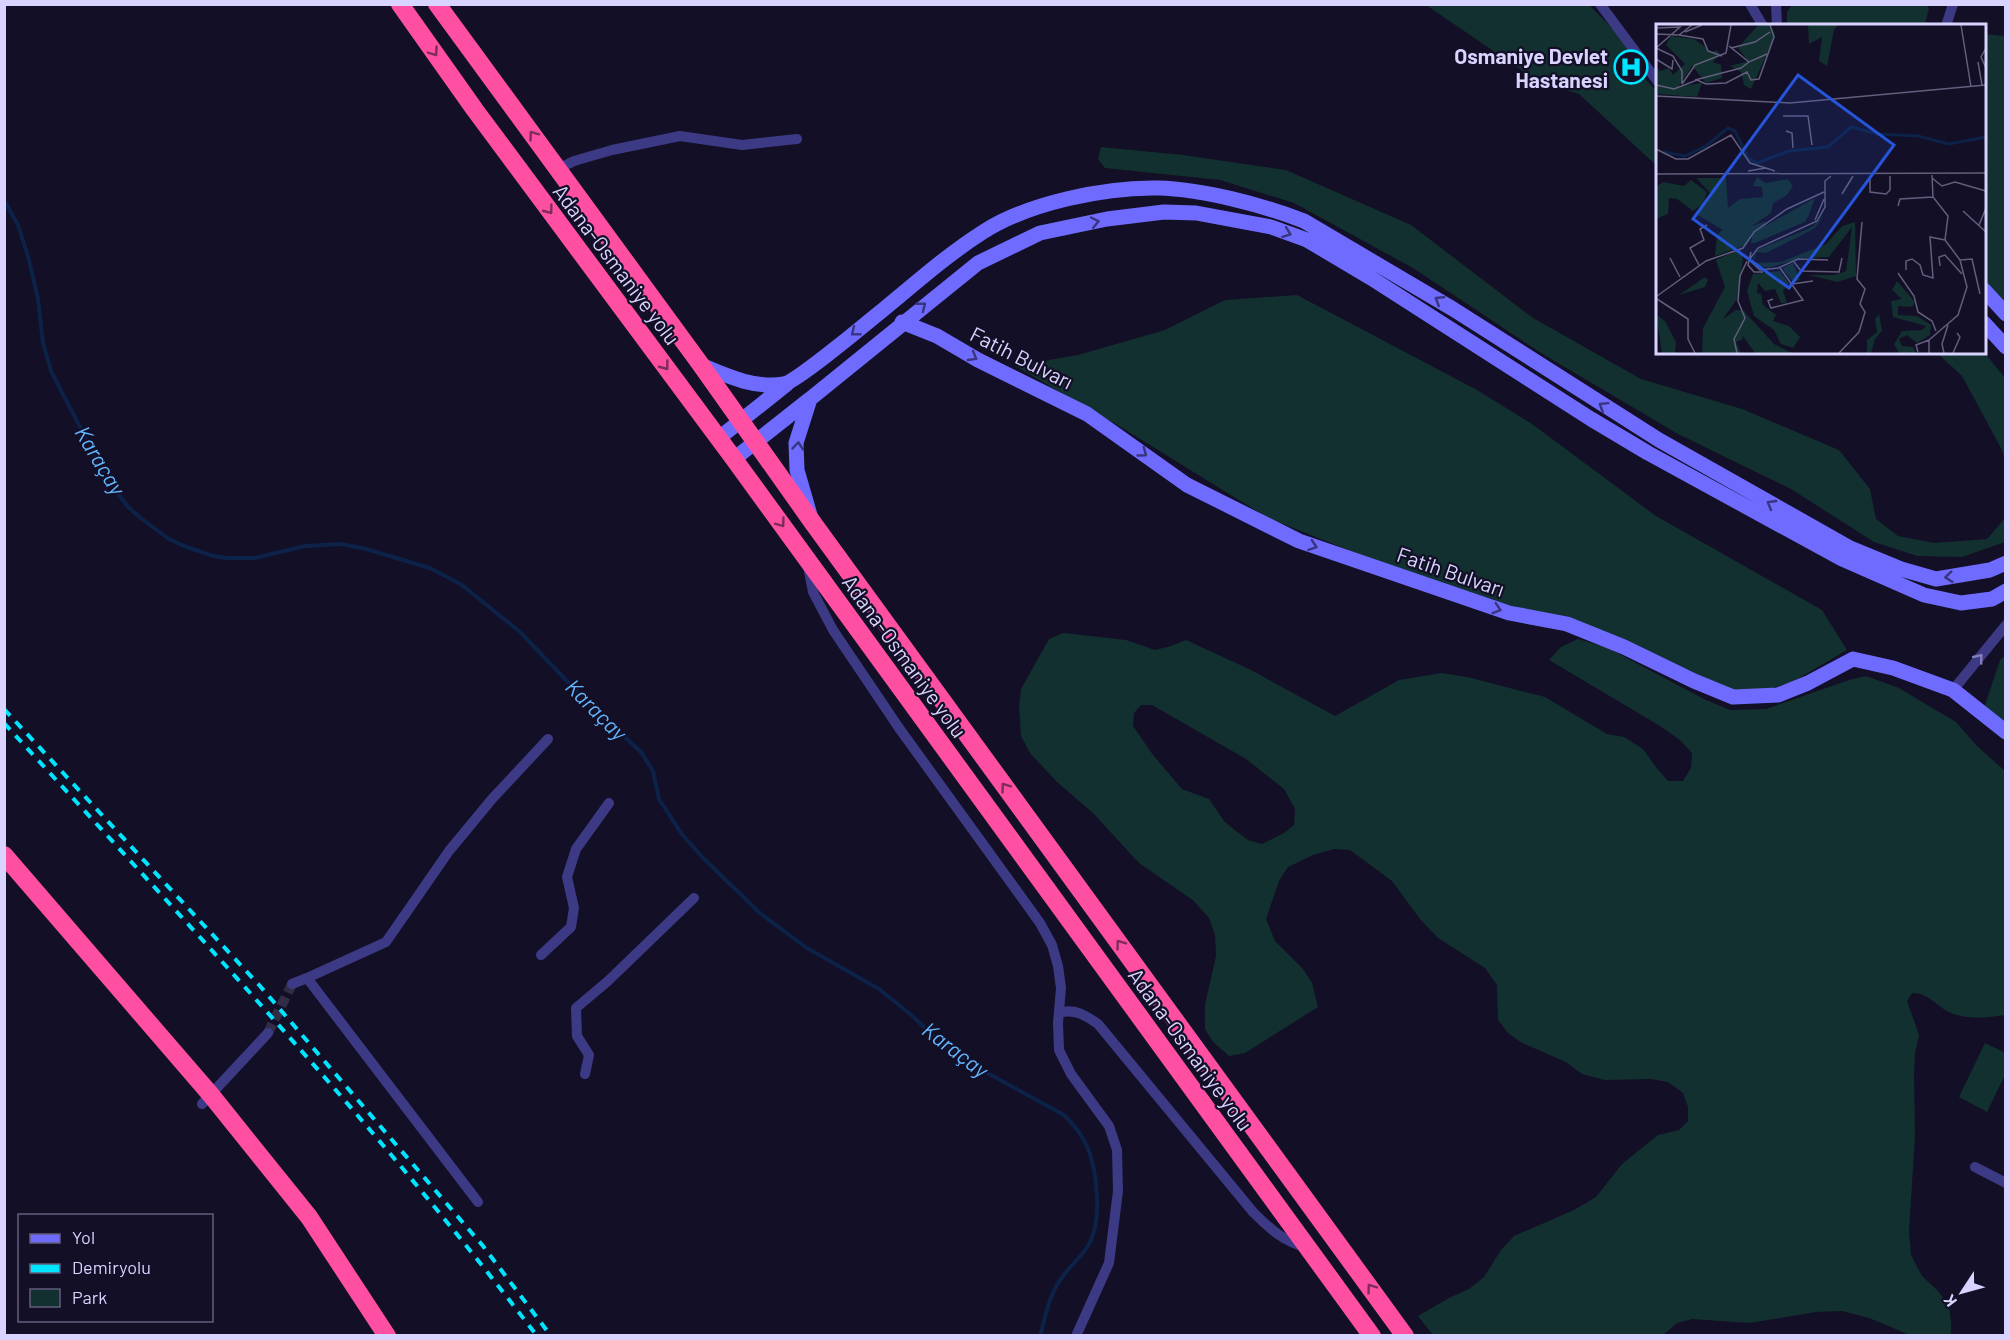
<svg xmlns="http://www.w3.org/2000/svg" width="2010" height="1340" viewBox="0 0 2010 1340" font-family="Barlow,sans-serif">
<rect width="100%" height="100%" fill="#130f26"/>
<path fill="#12302f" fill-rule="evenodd" d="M1426 5H1589L1624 40 1646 80 1657 91V166L1579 94 1539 82Z
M1792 5 1925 4 1929 8 1925 25H1787V12Z
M1984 34 2005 36V310L1985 289Z
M1101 147 1183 155 1286 170 1411 225 1533 318 1641 379 1742 409 1839 450 1870 489 1876 519 1898 536 1934 543 1987 539 2005 518V542L1962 557 1917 556 1874 542 1791 489 1678 434 1541 353 1413 268 1294 203 1220 180 1105 168 1098 159Z
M1297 295 1477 390 1532 424 1656 516 1822 610 1847 650 1794 681 1748 696 1571 621 1449 590 1268 518 1124 429 1015 366 1078 355 1165 330 1225 300Z
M1984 352 2005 378V461L2002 450 1962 376 1937 353Z
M1063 633 1126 640 1155 650 1171 646 1186 640 1249 669 1335 716 1399 680 1441 673 1467 677 1545 697 1607 734 1624 737 1643 749 1656 767 1668 781H1683L1691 768 1692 753 1680 740 1660 726 1549 660 1561 647 1578 639 1608 648 1704 699 1730 710 1766 709 1849 680 1866 676 1899 688 1956 722 1976 745 2006 772 2005 1015C1987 1018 1967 1020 1949 1012 1935 1005 1929 993 1912 993L1907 1001 1919 1035 1915 1053 1914 1074 1915 1137 1909 1231 1911 1255 1922 1276 1938 1291 1949 1306 1951 1322V1335H1910L1869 1318 1842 1311 1816 1312 1749 1323 1692 1319 1677 1323 1663 1335H1433L1418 1316 1449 1298 1469 1289 1484 1277 1501 1250 1514 1236 1574 1210 1596 1197 1622 1164 1658 1135 1679 1130 1688 1121V1107L1683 1093 1668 1082 1651 1079 1605 1080 1582 1074 1566 1062 1522 1043 1508 1033 1498 1020 1497 985 1485 968 1438 938 1420 919 1392 881 1350 850 1334 849 1313 855 1288 867 1279 881 1266 919 1275 941 1303 969 1312 983 1318 1007 1245 1053 1229 1056 1213 1042 1205 1029V1005L1216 956 1215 935 1209 918 1194 901 1139 863 1093 813 1057 782 1030 753 1021 736 1019 706 1021 689 1049 639ZM1141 705H1152L1246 759 1284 789 1295 809 1294 825 1284 833 1262 844 1248 840 1236 831 1224 821 1209 799 1182 789 1153 755 1133 726 1134 713Z
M2005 656V736L1982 714 2000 660Z
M1985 1043 2006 1053 2005 1075 1987 1112 1959 1097Z"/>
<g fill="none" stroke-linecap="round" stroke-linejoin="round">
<path stroke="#0c2248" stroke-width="4" d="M4 200 18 225 28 256 38 299 43 343 51 371 108 481 129 508 142 519 169 539 184 546 213 556 227 558H255L305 546 341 544 366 549 430 568 462 585 520 632 587 702 641 752 653 771 659 799 681 833 702 857 761 914 807 948 879 989 910 1014 939 1041 971 1064 1064 1115C1073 1124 1081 1133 1086 1144 1097 1168 1102 1215 1091 1240 1085 1255 1072 1263 1063 1276 1049 1294 1046 1314 1040 1336"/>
<path stroke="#312d47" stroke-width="10" stroke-dasharray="10 5" stroke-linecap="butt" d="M268 1033 292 984"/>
<path stroke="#3d3a85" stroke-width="10" d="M1600 4 1658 82
M1750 4 1763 26
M1776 4 1777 26
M1946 26 1953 4
M558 169 574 161 612 150 680 136 742 145 797 139
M808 566 813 592 833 630 899 728 1040 923 1052 945 1058 966 1061 988 1058 1023 1059 1050 1071 1074 1109 1126 1117 1150 1118 1191 1109 1263 1076 1336
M1953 690 2006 625
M541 955 571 927 574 908 567 877 576 849 609 803
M292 984 307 978
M1059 1013C1074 1008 1085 1015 1098 1024L1253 1212C1271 1230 1283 1241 1308 1248
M585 1074 589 1055 577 1036 576 1008 608 981 694 898
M202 1104 268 1033
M1975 1167 2006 1183
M478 1202 307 978 386 942 449 851 492 799 548 739"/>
<path stroke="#6f6bff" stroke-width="15" d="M1984 290 2006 314
M902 322 937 336 978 360 1087 414 1187 485 1299 541 1509 613 1567 624 1624 647 1694 681 1733 697 1778 695 1808 683 1853 659 1893 668 1953 690 2006 732
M1984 323 2006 347
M701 365C727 376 755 389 784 384 795 382 856 332 868 322 906 292 942 258 983 232 1028 203 1105 187 1158 188 1202 189 1263 205 1304 221L1453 309 1659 440 1850 548 1901 569 1936 579 1990 570 2006 563
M719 438 787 384
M734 459 810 399
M810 515 797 470 796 443 810 399 978 263 1040 233 1107 219 1164 212 1196 213 1271 227 1307 240 1371 278 1591 419 1648 453 1842 559 1924 595 1961 603 1992 599 2006 591"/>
<path stroke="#ff4fa3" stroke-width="18" d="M400 4 475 110 734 459 1372 1336
M437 4 701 365 813 523 1405 1336
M4 855 211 1095 309 1217 387 1336"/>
<path stroke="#00e5ff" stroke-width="4" stroke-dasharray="9 8" stroke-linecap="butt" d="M4 709 260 986 483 1246 551 1336
M4 723C187 923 373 1121 537 1336"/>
</g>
<defs><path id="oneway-chevron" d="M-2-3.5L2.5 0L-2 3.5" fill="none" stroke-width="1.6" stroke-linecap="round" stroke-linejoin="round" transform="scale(1.5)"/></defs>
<g stroke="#7d2c5e">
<use href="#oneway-chevron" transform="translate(434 52) rotate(55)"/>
<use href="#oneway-chevron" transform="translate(533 135) rotate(-126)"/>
<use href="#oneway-chevron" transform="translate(549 210) rotate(53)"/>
<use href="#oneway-chevron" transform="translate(665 366) rotate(53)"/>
<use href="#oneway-chevron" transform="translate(781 523) rotate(54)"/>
<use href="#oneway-chevron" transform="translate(1005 787) rotate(-126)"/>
<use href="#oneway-chevron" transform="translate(1120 944) rotate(-126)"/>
<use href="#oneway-chevron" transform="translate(1371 1288) rotate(-126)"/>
</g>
<g stroke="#38347d">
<use href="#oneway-chevron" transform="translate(1095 222) rotate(-12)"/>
<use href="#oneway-chevron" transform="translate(1287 233) rotate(20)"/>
<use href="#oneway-chevron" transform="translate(1439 300) rotate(-148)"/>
<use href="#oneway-chevron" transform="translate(922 306) rotate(-38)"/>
<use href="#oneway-chevron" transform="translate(855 332) rotate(141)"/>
<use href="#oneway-chevron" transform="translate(973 357) rotate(30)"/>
<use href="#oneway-chevron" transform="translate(1603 406) rotate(-148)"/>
<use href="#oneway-chevron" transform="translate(798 446) rotate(-85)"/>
<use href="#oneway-chevron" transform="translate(1143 453) rotate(36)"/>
<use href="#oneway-chevron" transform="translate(1771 504) rotate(-150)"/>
<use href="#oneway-chevron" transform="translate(1313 546) rotate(19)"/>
<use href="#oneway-chevron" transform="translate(1949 577) rotate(174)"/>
<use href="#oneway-chevron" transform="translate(1497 609) rotate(17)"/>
</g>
<use stroke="#837fbc" href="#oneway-chevron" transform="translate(1979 658) rotate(-51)"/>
<defs>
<g id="hospital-ring" transform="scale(1.725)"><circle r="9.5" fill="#130f26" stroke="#00e5ff" stroke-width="1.5"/><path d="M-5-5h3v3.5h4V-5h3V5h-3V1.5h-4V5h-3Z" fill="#00e5ff"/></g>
</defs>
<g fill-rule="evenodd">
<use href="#hospital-ring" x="1631" y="67"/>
</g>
<g text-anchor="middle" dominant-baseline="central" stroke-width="4.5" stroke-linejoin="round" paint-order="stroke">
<g font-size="21" font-weight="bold" fill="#d9d4ff" stroke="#130f26" text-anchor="end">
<text x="1608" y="55">Osmaniye Devlet<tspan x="1608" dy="24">Hastanesi</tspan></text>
</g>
<g font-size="21" fill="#d9d4ff" stroke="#130f26">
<text transform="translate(617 264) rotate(53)">Adana-Osmaniye yolu</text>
<text transform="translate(1022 357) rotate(27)">Fatih Bulvarı</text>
<text transform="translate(1451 571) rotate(19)">Fatih Bulvarı</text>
<text transform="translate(905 656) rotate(54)">Adana-Osmaniye yolu</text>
<text transform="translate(1191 1049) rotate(54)">Adana-Osmaniye yolu</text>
</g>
<g font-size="22" font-style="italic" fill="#62b6ff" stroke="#130f26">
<text transform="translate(101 460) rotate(59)">Karaçay</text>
<text transform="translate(597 709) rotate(45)">Karaçay</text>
<text transform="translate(956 1049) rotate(37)">Karaçay</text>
</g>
</g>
<g transform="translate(1656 24)">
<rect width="330" height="330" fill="#130f26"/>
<path d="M102 1H115L119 12 95 65 88 61 85 48 74 42 92 37 82 24ZM152 1H182L178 6 171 42 163 37 166 13 153 20ZM15 12 38 15 56 28 61 26 64 30 57 38 65 41 66 54 50 59 36 42 23 62 46 59 41 73 2 70 0 42 4 47 13 44 17 51 29 40 10 21ZM101 153 109 159 132 155 137 162 130 172 117 179 115 189 96 202 110 197 109 202 159 174 152 193 149 198 99 219H95L97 207 90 221 59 232 61 211 67 206 40 190 56 171 40 154H70L72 184 84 175 107 173 106 163 97 162ZM35 156 51 168 47 180 37 187 21 175 13 174 12 190 0 195V163L7 158 28 162ZM168 191 159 204 148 210 110 229 101 228 97 239 125 238 170 220 186 202 199 198 200 252 181 258 153 251H179L190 247 196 203 173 233 146 234 112 244 95 239 101 226 156 203ZM84 225 87 235 81 275 67 295 80 286 88 287 118 320 136 329H99L86 311 87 315 80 318 85 329H46L47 304 69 263 60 236ZM137 239 144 256 137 258 126 244ZM124 247 133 260 127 267 131 279H125L119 265 109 267 102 259 101 270 105 269 107 281 120 291 117 297 133 302 144 313 137 324 125 320 118 306 98 292 91 267 97 250ZM49 253 52 256 49 263 23 271ZM241 257 259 278 256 283 242 282V291L261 292 275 301 274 311 261 319 251 311 243 315 246 322 257 323 260 329H243L238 320 246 307 266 306 270 302 237 293 235 277 246 275 236 266ZM0 290 9 297 20 318 19 329H6ZM223 290 226 307 219 315 215 329H211V316L221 308 219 295Z" fill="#12302f"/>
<path fill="none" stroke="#0c2248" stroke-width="3" d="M8 128 29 132 50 122 72 104 79 107 92 134 101 139 133 127 172 123 195 103 222 110 262 112 293 120 330 113"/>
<path fill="none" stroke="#625e7d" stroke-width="1.5" d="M305 1 315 63M0 4 24 3 0 24M29 8 46 1M0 10 23 11 36 1M23 11 47 15 52 27 66 32M73 22 93 38 111 30M0 24 17 32 26 47V60M75 24 99 18 114 8M330 24 325 33 330 44M0 35 16 45 17 36M322 38 326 61M39 56 85 44 93 38M26 60 39 41 70 29 75 1M0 61 18 65 41 56 50 60 70 59 91 48 95 56 103 55 118 13 114 1M0 72 134 79 330 61M127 92H152L156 121M130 107 136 109 137 124M0 125 20 135H32L75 111 94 139 119 147M92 147 110 144M0 150 330 149M214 152V168L230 170 234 166V152M276 154 286 162 299 158 330 167M186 170 197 152M242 182 244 175 277 173M307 187 330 208M159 196 168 175M323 201 330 184M95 228 92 241 98 248H107M14 234 24 253M172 236 142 235 122 244 104 246 93 236 102 224 161 197 169 183V157L175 152M304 236 316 235 324 270M138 238 145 247 183 248 186 234M43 241 34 224 48 216 44 205 51 201M284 242 283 233 289 231 306 250M250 246V237L256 235 264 241 267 251 277 254 274 213 289 216M242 249 258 272 262 288 276 297 280 307M136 260 157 257M1 272 50 237 87 224 98 208 131 185 168 168M1 275 32 295V315L39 329M117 275 112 277 115 284 147 276 124 244M262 328 260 321 273 316M81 329 78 315 89 294 82 277 84 252 91 237M183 329 203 308 209 288 204 280 209 265 201 255 206 198M273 329V316L302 291 311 263 304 236 289 216 292 192 277 173 276 151M288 329 286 320 292 301M297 329 304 313 301 309"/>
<path fill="#2655da" fill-opacity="0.15" stroke="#2655da" stroke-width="3" d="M142 51 238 121 133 264 37 195Z"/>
<rect width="330" height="330" fill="none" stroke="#d9d4ff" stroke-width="3"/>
</g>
<rect width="2010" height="1340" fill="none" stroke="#d9d4ff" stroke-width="12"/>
<rect x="18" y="1214" width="195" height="108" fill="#130f26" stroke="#625e7d" stroke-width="1.5"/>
<rect x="30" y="1234" width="30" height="9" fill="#6f6bff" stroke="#625e7d" stroke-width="1.5"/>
<text x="72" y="1244" font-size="18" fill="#d9d4ff">Yol</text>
<rect x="30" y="1264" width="30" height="9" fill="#00e5ff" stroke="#625e7d" stroke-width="1.5"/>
<text x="72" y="1274" font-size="18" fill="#d9d4ff">Demiryolu</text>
<rect x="30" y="1289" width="30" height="18" fill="#12302f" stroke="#625e7d" stroke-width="1.5"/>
<text x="72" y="1304" font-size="18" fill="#d9d4ff">Park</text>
<g transform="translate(1962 1292) rotate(234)" stroke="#130f26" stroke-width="4.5" paint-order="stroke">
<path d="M0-4.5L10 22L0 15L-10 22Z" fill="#d9d4ff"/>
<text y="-9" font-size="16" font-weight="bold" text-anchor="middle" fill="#d9d4ff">K</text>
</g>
</svg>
